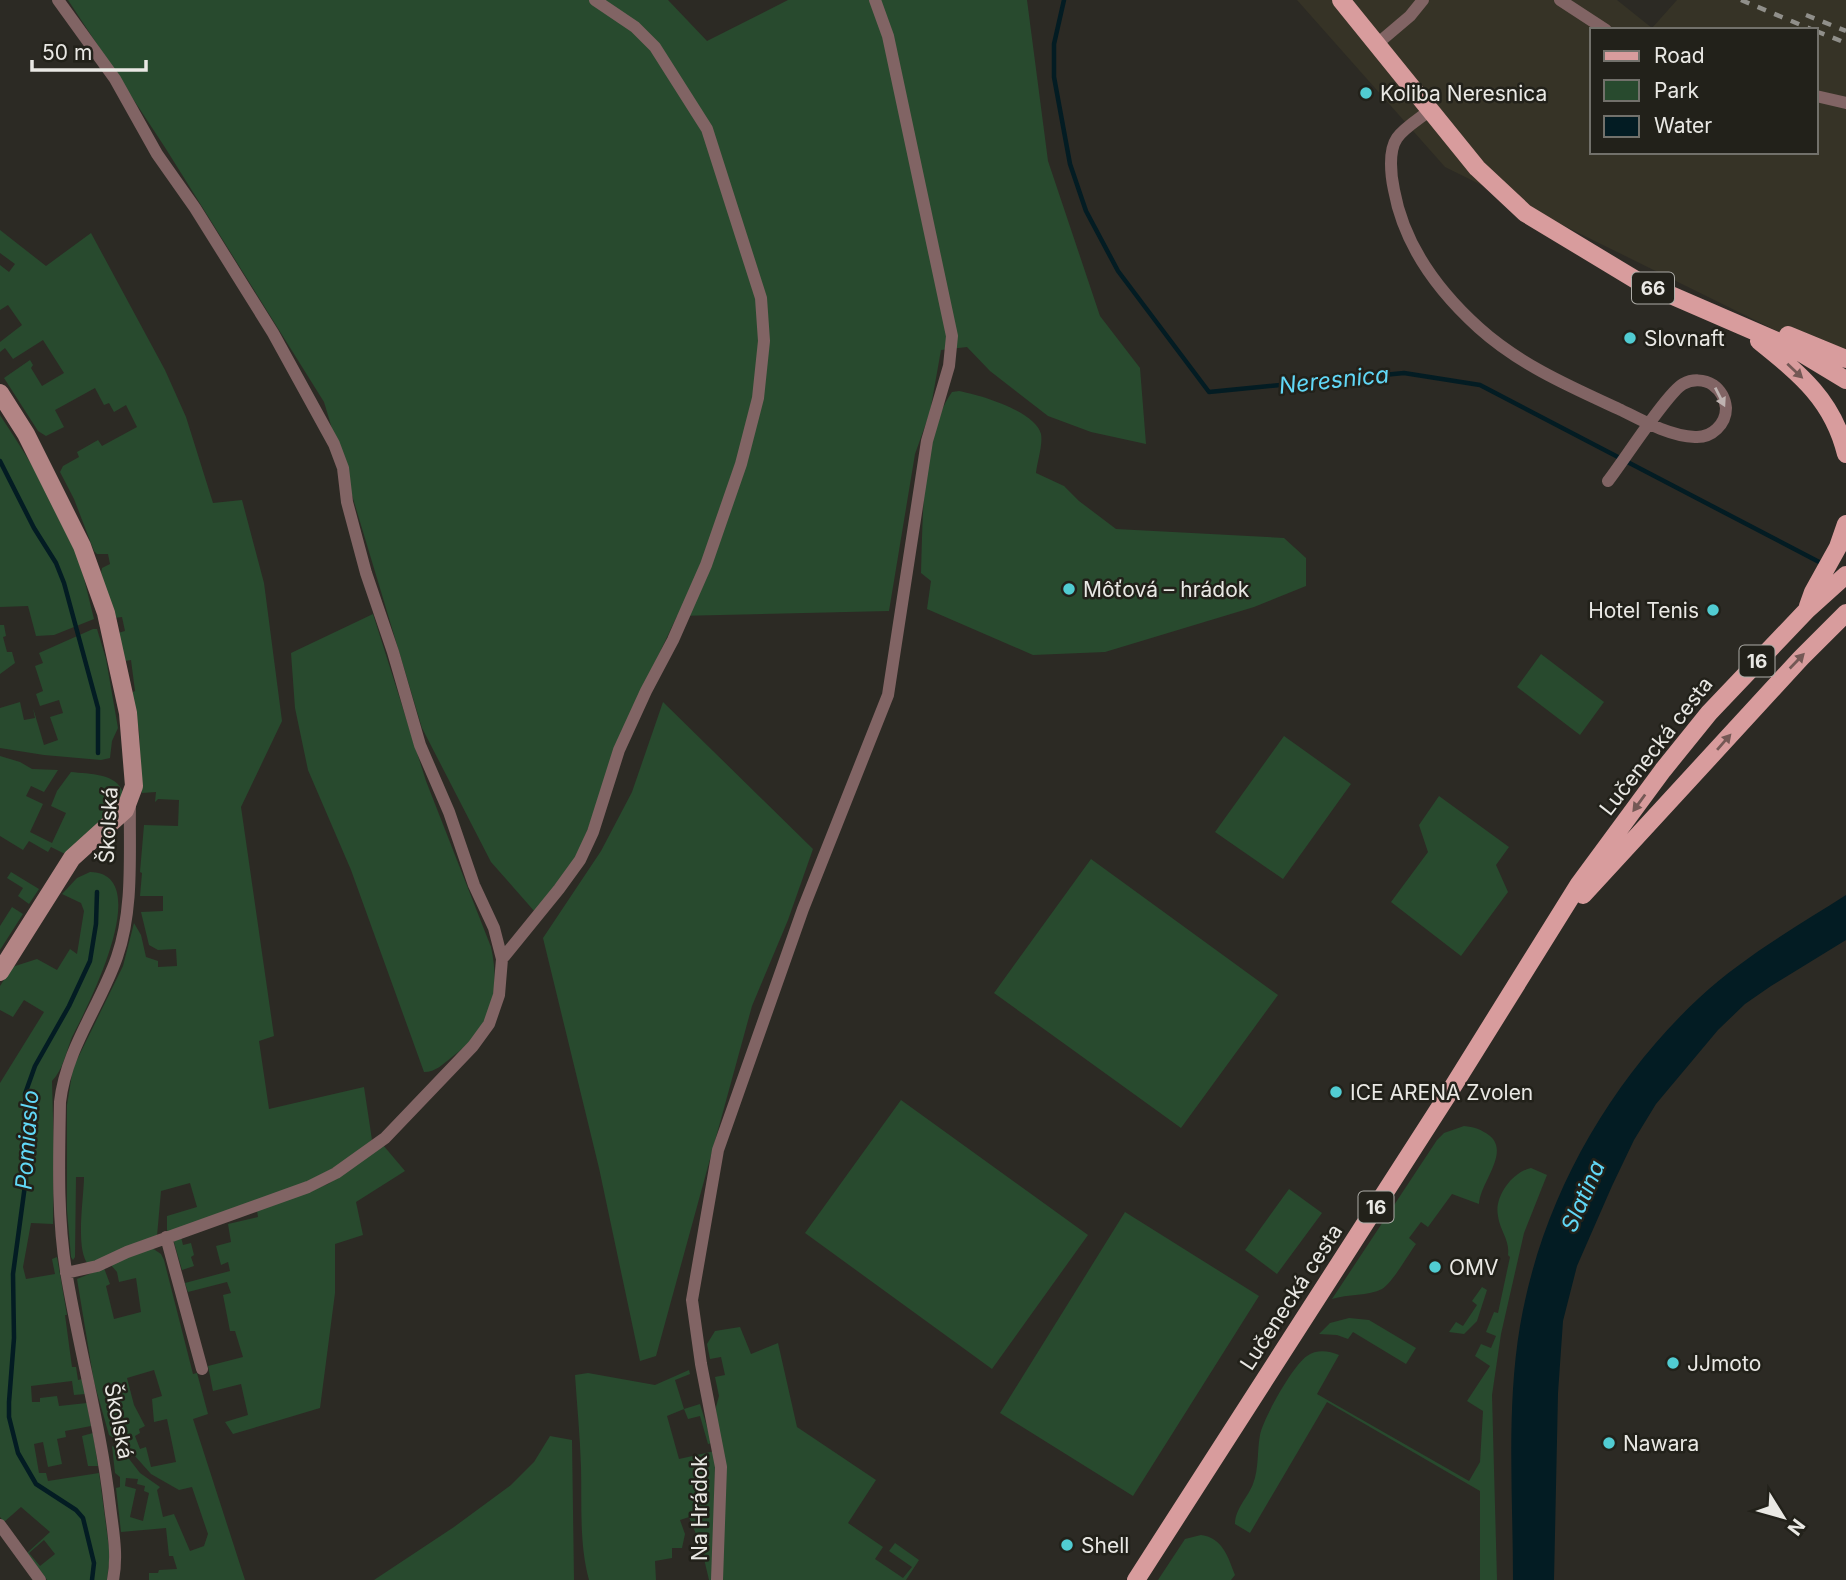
<svg xmlns="http://www.w3.org/2000/svg" width="1846" height="1580" viewBox="0 0 1846 1580" font-family="Inter,sans-serif">
<style>
.built{fill:#363326;fill-rule:evenodd}
.green{fill:#284a2e;fill-rule:evenodd}
.water{fill:#031c23}
.lines{fill:none;stroke-linecap:round;stroke-linejoin:round}
.stream{stroke:#031c23;stroke-width:4.5}
.street{stroke:#816464;stroke-width:12}
.secondary{stroke:#b28484;stroke-width:18}
.primary{stroke:#d89c9d;stroke-width:18}
.rail{stroke:#908f8a;stroke-width:4.5;stroke-dasharray:9 9;stroke-linecap:butt}
.oneway{fill:#745855}
.oneway2{fill:#bfb3b1}
.poi-dot{fill:#51ccd2;stroke:#22211a;stroke-width:2.5}
.labels{text-anchor:middle;dominant-baseline:central;stroke-width:5;stroke-linejoin:round;paint-order:stroke}
.shield{fill:#22211a;stroke:#adaca7;stroke-width:2}
.shield-label{font-size:19px;font-weight:bold;fill:#e9e8e4}
.poi-label{font-size:21px;fill:#e9e8e4;stroke:#22211a;text-anchor:start}
.street-label{font-size:21px;fill:#e9e8e4;stroke:#22211a}
.water-label{font-size:23px;font-style:italic;fill:#61d8f7;stroke:#22211a}
</style>
<rect width="100%" height="100%" fill="#2c2a24"/>
<!-- built -->
<path class="built" d="M 1297,0 L 1617,0 L 1652,28 L 1677,0 L 1846,0 L 1846,365 L 1445,167 ZM 1592,30 L 1816,30 L 1816,152 L 1592,152 Z"/>
<!-- green -->
<path class="green" d="M 68,0 L 668,0 L 707,41 L 788,0 L 1027,0 L 1048,161 L 1100,316 L 1140,368 L 1146,444 L 1091,432 L 1048,416 L 990,371 L 967,347 L 941,350 L 930,412 L 915,454 L 889,611 L 677,616 L 631,713 L 578,855 L 535,912 L 491,862 L 422,728 L 324,402 L 166,149 Z
M 0,230 L 46,266 L 91,233 L 165,370 L 186,417 L 213,503 L 242,500 L 264,583 L 282,721 L 241,807 L 274,1036 L 259,1041 L 269,1109 L 364,1087 L 372,1140 L 350,1158 L 313,1180 L 167,1233 L 167,1216 L 197,1207 L 190,1183 L 161,1191 L 157,1236 L 88,1264 C 75,1249 84,1197 84,1177 L 76,1177 L 75,1257 L 73,1260 L 71,1257 L 67,1210 L 67,1105 L 73,1068 L 123,966 L 134,923 L 141,935 L 146,957 L 158,961 L 158,967 L 177,966 L 176,949 L 158,950 L 149,945 L 141,912 L 163,911 L 163,896 L 140,896 L 142,873 L 140,872 L 144,825 L 178,826 L 179,800 L 158,799 L 155,802 L 156,792 L 142,793 L 139,731 L 131,693 L 135,691 L 131,660 L 125,661 L 118,633 L 125,631 L 122,617 L 114,618 L 101,573 L 102,568 L 110,564 L 108,554 L 97,554 L 94,551 L 74,499 L 60,472 L 63,466 L 79,457 L 77,452 L 98,440 L 102,446 L 137,427 L 126,405 L 114,412 L 109,403 L 104,405 L 95,388 L 55,410 L 64,427 L 46,436 L 38,431 L 4,378 L 30,360 L 33,365 L 31,368 L 42,386 L 64,373 L 43,340 L 13,359 L 5,348 L 0,352 L 0,342 L 22,325 L 8,305 L 0,310 L 0,265 L 9,272 L 15,264 L 0,253 Z
M 959,391 C 980,395 1035,411 1041,434 C 1043,445 1037,462 1036,473 L 1064,486 L 1079,501 L 1116,529 L 1284,538 L 1306,558 L 1306,586 L 1254,607 L 1105,652 L 1033,655 L 927,609 L 931,581 L 921,573 C 923,520 921,436 952,392 Z
M 0,415 C 30,461 61,509 79,561 C 85,580 89,600 94,619 L 54,635 L 36,636 L 28,606 L 0,607 Z
M 373,614 L 426,781 L 491,947 C 501,993 491,1028 452,1057 C 443,1064 436,1072 424,1072 L 351,870 L 308,770 L 295,708 L 291,653 Z
M 0,625 L 4,625 L 6,636 L 3,637 L 7,652 L 12,652 L 15,663 L 0,674 Z
M 93,629 L 97,629 L 106,659 L 118,728 L 112,741 L 110,758 L 101,760 L 44,755 L 0,748 L 0,708 L 20,702 L 24,720 L 35,718 L 33,708 L 44,745 L 58,740 L 50,717 L 63,713 L 59,700 L 40,706 L 36,694 L 43,691 L 35,666 L 43,663 L 39,653 Z
M 1541,654 L 1604,702 L 1580,735 L 1517,687 Z
M 663,702 L 813,849 L 788,920 L 752,1006 L 656,1356 L 640,1361 L 599,1168 L 543,938 L 601,851 L 632,792 Z
M 1284,736 L 1351,784 L 1283,879 L 1215,832 Z
M 0,756 L 20,762 L 32,769 L 58,770 L 44,792 L 31,786 L 26,796 L 43,804 L 30,832 L 52,843 L 66,813 L 51,806 L 57,791 L 71,772 C 89,774 117,773 123,793 L 120,803 L 65,854 L 51,847 L 48,852 L 29,841 L 23,850 L 0,836 Z
M 1439,796 L 1509,847 L 1496,865 L 1508,892 L 1461,956 L 1391,902 L 1428,852 L 1419,825 Z
M 1091,859 L 1278,995 L 1181,1128 L 994,993 Z
M 11,872 L 39,889 L 29,904 L 18,896 L 23,888 L 7,878 Z
M 90,872 C 157,873 86,1010 72,1037 C 66,1052 63,1070 52,1081 L 54,1153 L 53,1224 L 31,1223 L 23,1267 L 26,1279 L 55,1274 L 52,1259 L 57,1257 L 67,1315 L 65,1315 L 72,1367 L 76,1367 L 78,1380 L 83,1379 L 85,1394 L 74,1395 L 72,1381 L 31,1386 L 32,1402 L 40,1402 L 40,1398 L 57,1396 L 59,1406 L 87,1403 L 91,1426 L 65,1431 L 66,1437 L 57,1439 L 62,1464 L 48,1467 L 43,1442 L 34,1444 L 39,1473 L 46,1473 L 48,1481 L 99,1473 L 110,1555 L 107,1580 L 47,1580 L 27,1553 L 50,1532 L 21,1507 L 4,1522 L 0,1517 L 0,1083 L 44,1012 L 24,1000 L 13,1017 L 0,1010 L 0,986 L 12,967 L 37,959 L 57,970 L 70,949 L 77,954 L 84,911 L 81,903 L 62,894 L 77,878 ZM 44,1540 L 55,1554 L 40,1566 L 29,1553 Z
M 12,907 L 23,914 L 0,950 L 0,926 Z
M 901,1100 L 1088,1235 L 992,1369 L 805,1233 Z
M 1464,1126 C 1474,1127 1481,1129 1490,1136 C 1510,1153 1480,1183 1479,1204 L 1452,1194 L 1428,1227 L 1421,1222 L 1409,1238 L 1416,1244 C 1408,1255 1392,1283 1382,1289 C 1369,1296 1347,1294 1332,1299 L 1437,1140 L 1444,1133 Z
M 383,1145 L 405,1171 L 356,1202 L 363,1235 L 335,1244 L 335,1293 L 320,1408 L 233,1434 L 225,1422 L 248,1415 L 241,1384 L 213,1391 L 208,1366 L 243,1357 L 235,1331 L 230,1331 L 223,1295 L 231,1293 L 227,1282 L 188,1292 L 185,1283 L 230,1271 L 228,1262 L 221,1265 L 216,1246 L 231,1242 L 228,1224 L 258,1217 L 257,1210 L 328,1184 Z
M 1531,1168 L 1547,1175 L 1524,1233 L 1501,1334 L 1492,1395 L 1497,1580 L 1480,1580 L 1480,1491 L 1327,1402 L 1250,1533 L 1235,1524 C 1235,1509 1248,1497 1253,1484 C 1259,1469 1257,1451 1260,1435 C 1263,1419 1293,1365 1307,1356 C 1317,1349 1329,1351 1339,1355 L 1317,1394 L 1469,1481 L 1480,1462 L 1483,1411 L 1467,1401 L 1490,1366 L 1475,1356 L 1481,1344 L 1491,1348 L 1496,1336 L 1486,1332 L 1494,1312 L 1498,1313 L 1510,1257 L 1508,1255 C 1510,1240 1500,1231 1498,1216 C 1494,1197 1512,1172 1531,1168 Z
M 1289,1189 L 1322,1213 L 1277,1274 L 1245,1250 Z
M 1125,1212 L 1259,1296 L 1133,1496 L 1000,1413 Z
M 181,1237 L 183,1245 L 191,1243 L 194,1255 L 191,1257 L 194,1266 L 182,1270 L 173,1239 Z
M 152,1248 L 161,1254 L 164,1260 L 193,1374 L 197,1373 L 208,1414 L 193,1419 L 245,1580 L 149,1580 L 149,1573 L 158,1573 L 159,1570 L 177,1569 L 173,1556 L 169,1556 L 166,1528 L 121,1532 L 116,1488 L 120,1487 L 120,1477 L 115,1473 L 112,1446 L 123,1451 L 140,1473 L 160,1487 L 157,1490 L 163,1517 L 174,1514 L 190,1551 L 204,1546 L 208,1534 L 192,1487 L 179,1490 L 151,1474 L 126,1446 L 109,1435 L 94,1382 L 77,1279 L 104,1268 L 110,1284 L 106,1286 L 114,1319 L 141,1312 L 136,1278 L 119,1282 L 117,1272 L 110,1264 ZM 154,1370 L 162,1396 L 152,1399 L 154,1422 L 167,1419 L 176,1462 L 151,1467 L 146,1447 L 140,1449 L 135,1436 L 140,1433 L 139,1429 L 145,1426 L 134,1405 L 127,1378 ZM 126,1478 L 138,1479 L 137,1484 L 145,1486 L 144,1491 L 149,1493 L 143,1521 L 130,1517 L 136,1489 L 125,1486 Z
M 1482,1287 L 1487,1290 L 1477,1321 L 1464,1334 L 1449,1332 L 1456,1322 L 1463,1326 L 1477,1305 L 1472,1301 Z
M 1349,1318 L 1369,1320 L 1416,1348 L 1406,1364 L 1353,1332 L 1348,1339 L 1337,1335 L 1319,1334 L 1330,1323 Z
M 740,1327 L 751,1354 L 778,1343 L 797,1427 L 876,1480 L 848,1523 L 883,1547 L 875,1559 L 903,1578 L 912,1567 L 889,1551 L 895,1543 L 919,1560 L 906,1580 L 722,1580 L 716,1407 L 719,1396 L 715,1377 L 725,1375 L 721,1357 L 710,1359 L 707,1344 L 715,1331 Z
M 689,1370 L 690,1374 L 675,1380 L 684,1409 L 700,1404 L 712,1443 L 708,1444 L 700,1416 L 688,1419 L 684,1409 L 667,1416 L 679,1459 L 715,1451 L 714,1580 L 709,1580 L 701,1546 L 689,1517 L 680,1520 L 685,1534 L 682,1548 L 672,1548 L 672,1558 L 655,1561 L 656,1580 L 589,1580 C 579,1543 582,1505 581,1467 C 580,1436 577,1405 575,1375 L 588,1373 L 655,1385 Z
M 93,1433 L 98,1466 L 88,1466 L 82,1436 Z
M 550,1436 L 572,1440 L 574,1580 L 374,1580 L 454,1527 L 511,1485 L 534,1462 Z
M 1201,1535 C 1223,1538 1228,1557 1235,1575 L 1231,1580 L 1158,1580 L 1185,1539 Z"/>
<!-- water -->
<path class="water" d="M 1846,895 L 1846,940 L 1771,986 L 1745,1004 L 1718,1030 L 1656,1104 L 1634,1140 L 1612,1186 L 1577,1266 L 1563,1321 L 1558,1393 L 1554,1580 L 1513,1580 C 1513,1496 1506,1409 1520,1326 C 1541,1202 1607,1084 1699,998 C 1743,957 1796,927 1846,895 Z"/>
<g class="lines">
<!-- stream -->
<path class="stream" d="M 1064,0 L 1054,44 L 1054,77 L 1070,164 L 1086,211 L 1118,271 L 1209,392 L 1404,373 L 1480,385 L 1823,564
M 0,461 L 34,528 L 56,563 L 64,583 L 98,708 L 98,753
M 92,1580 L 94,1563 L 83,1518 L 76,1510 L 36,1484 L 18,1453 L 9,1417 L 9,1402 L 14,1338 L 13,1274 L 28,1163 L 25,1094 L 35,1066 L 69,1006 L 90,961 L 96,924 L 97,892"/>
<!-- street -->
<path class="street" d="M 58,0 L 115,79 L 157,154 L 195,208 L 273,333 L 334,444 L 343,468 L 347,502 L 366,573 L 393,652 L 420,745 L 449,812 L 474,885 L 494,928 L 502,959 L 499,995 L 489,1024 L 473,1046 L 385,1138 L 336,1173 L 308,1187 L 127,1252 L 97,1266 L 66,1273
M 1560,0 L 1606,30
M 1377,44 L 1410,16 L 1423,0
M 1816,96 L 1846,103
M 1429,111 C 1419,119 1404,128 1397,138 C 1388,151 1391,176 1394,190 C 1404,245 1438,291 1479,328 C 1520,365 1571,387 1621,410 C 1643,421 1670,436 1695,437 C 1712,438 1726,424 1726,408 C 1725,398 1720,390 1713,385 C 1704,379 1692,379 1683,384 C 1667,393 1623,462 1608,481
M 502,959 L 559,889 L 580,860 L 593,832 L 619,750 L 646,691 L 673,640 L 706,565 L 741,464 L 758,398 L 764,341 L 761,298 L 707,129 L 655,47 L 635,27 L 595,0
M 166,1237 L 202,1369
M 0,1525 L 40,1580
M 113,1580 C 118,1555 113,1531 110,1506 C 101,1427 79,1350 66,1271 C 57,1216 59,1158 60,1102 C 66,1049 100,1006 117,957 C 134,908 129,852 130,801
M 717,1580 L 721,1467 L 701,1364 L 692,1300 L 718,1150 L 803,909 L 888,695 L 927,441 L 949,366 L 952,336 L 888,36 L 875,0"/>
<!-- secondary -->
<path class="secondary" d="M 0,393 L 26,434 L 82,546 L 106,613 L 128,713 L 134,786 L 125,810 L 72,858 L 0,972"/>
<!-- primary -->
<path class="primary" d="M 1341,0 L 1477,168 L 1525,213 L 1636,280 L 1793,348 L 1846,380
M 1788,335 L 1846,359
M 1759,341 C 1800,374 1833,400 1846,454
M 1808,606 L 1813,592 L 1838,547 L 1846,524
M 1583,895 L 1801,658 L 1846,613
M 1136,1580 L 1447,1096 L 1579,884 L 1663,770 L 1709,713 L 1807,610 L 1846,575"/>
<!-- rail -->
<path class="rail" d="M 1741,0 L 1813,30
M 1806,15 L 1846,31
M 1816,31 L 1846,43"/>
</g>
<!-- one-way arrows -->
<defs><path id="oneway-solid" d="M-6-.8H1V-3.2L6.5 0L1 3.2V.8H-6Z" transform="scale(1.75)"/></defs>
<g class="oneway">
<use href="#oneway-solid" transform="translate(1795 371) rotate(43)"/>
<use href="#oneway-solid" transform="translate(1797 661) rotate(-46)"/>
<use href="#oneway-solid" transform="translate(1724 742) rotate(-49)"/>
<use href="#oneway-solid" transform="translate(1639 803) rotate(126)"/>
</g>
<use class="oneway2" href="#oneway-solid" transform="translate(1720 397) rotate(63)"/>
<!-- markers -->
<g class="poi-dot">
<circle cx="1366" cy="93" r="7"/>
<circle cx="1630" cy="338" r="7"/>
<circle cx="1069" cy="589" r="7"/>
<circle cx="1713" cy="610" r="7"/>
<circle cx="1336" cy="1092" r="7"/>
<circle cx="1435" cy="1267" r="7"/>
<circle cx="1673" cy="1363" r="7"/>
<circle cx="1609" cy="1443" r="7"/>
<circle cx="1067" cy="1545" r="7"/>
</g>
<g class="labels">
<!-- shield labels -->
<g class="shield">
<rect x="1632" y="272.5" width="42" height="31" rx="5"/>
<rect x="1739.5" y="645.5" width="35" height="31" rx="5"/>
<rect x="1358.5" y="1191.5" width="35" height="31" rx="5"/>
</g>
<g class="shield-label">
<text x="1653" y="288">66</text>
<text x="1757" y="661">16</text>
<text x="1376" y="1207">16</text>
</g>
<!-- poi labels -->
<g class="poi-label">
<text x="1380" y="93">Koliba Neresnica</text>
<text x="1644" y="338">Slovnaft</text>
<text x="1083" y="589">Môťová – hrádok</text>
<text x="1699" y="610" text-anchor="end">Hotel Tenis</text>
<text x="1350" y="1092">ICE ARENA Zvolen</text>
<text x="1449" y="1267">OMV</text>
<text x="1687" y="1363">JJmoto</text>
<text x="1623" y="1443">Nawara</text>
<text x="1081" y="1545">Shell</text>
</g>
<!-- street labels -->
<g class="street-label">
<text transform="translate(1656 746) rotate(-52)">Lučenecká cesta</text>
<text transform="translate(108 825) rotate(-87)">Školská</text>
<text transform="translate(1291 1297) rotate(-57)">Lučenecká cesta</text>
<text transform="translate(119 1421) rotate(79)">Školská</text>
<text transform="translate(699 1508) rotate(-90)">Na Hrádok</text>
</g>
<!-- water labels -->
<g class="water-label">
<text transform="translate(1334 380) rotate(-6)">Neresnica</text>
<text transform="translate(27 1140) rotate(-86)">Pomiaslo</text>
<text transform="translate(1583 1196) rotate(-66)">Slatina</text>
</g>
</g>
<!-- legend -->
<rect x="1590" y="28" width="228" height="126" fill="#22211a" stroke="#72716b" stroke-width="2"/>
<rect x="1604" y="51" width="35" height="10" fill="#d89c9d" stroke="#72716b" stroke-width="2"/>
<text x="1654" y="63" font-size="21" fill="#e9e8e4">Road</text>
<rect x="1604" y="80" width="35" height="21" fill="#284a2e" stroke="#72716b" stroke-width="2"/>
<text x="1654" y="98" font-size="21" fill="#e9e8e4">Park</text>
<rect x="1604" y="116" width="35" height="21" fill="#031c23" stroke="#72716b" stroke-width="2"/>
<text x="1654" y="133" font-size="21" fill="#e9e8e4">Water</text>
<!-- north arrow -->
<g transform="translate(1783 1517) rotate(127)" stroke="#22211a" stroke-width="5" paint-order="stroke">
<path d="M0-5L12 26L0 18L-12 26Z" fill="#e9e8e4"/>
<text y="-10" font-size="19" font-weight="bold" text-anchor="middle" fill="#e9e8e4">N</text>
</g>
<!-- scale -->
<path d="M32 60v10h114v-10" fill="none" stroke="#e9e8e4" stroke-width="3.5"/>
<text x="42" y="60" font-size="21" fill="#e9e8e4" stroke="#22211a" stroke-width="5" paint-order="stroke">50 m</text>
</svg>
